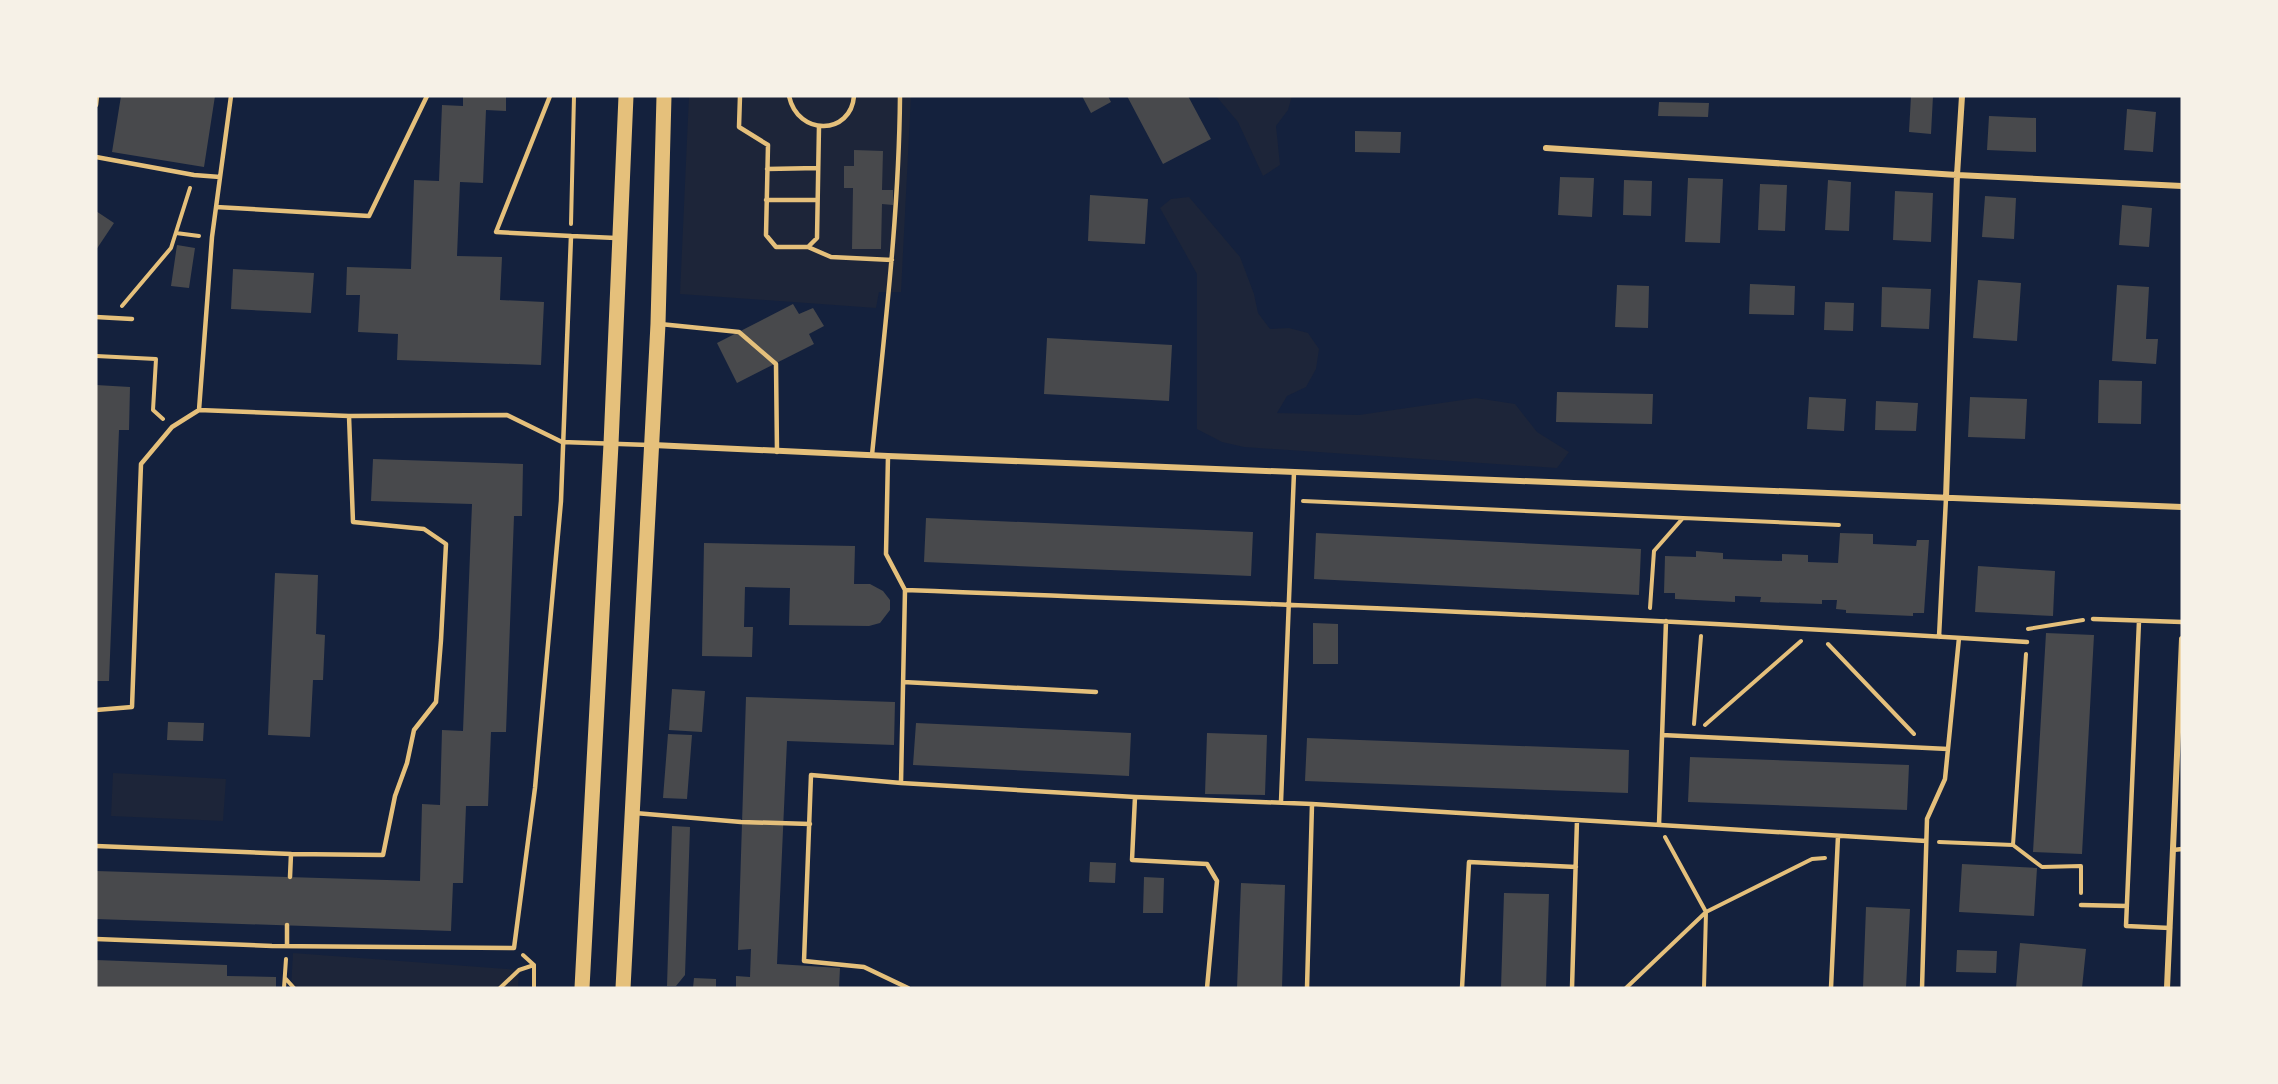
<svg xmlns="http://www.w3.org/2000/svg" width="2278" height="1084" viewBox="0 0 2278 1084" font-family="'IBM Plex Serif',serif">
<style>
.green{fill:#1d2539}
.building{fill:#48494c}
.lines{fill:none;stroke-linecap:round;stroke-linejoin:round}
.path{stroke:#e5c07b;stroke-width:4}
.service{stroke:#e5c07b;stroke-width:4.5}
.minor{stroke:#e5c07b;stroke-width:6}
.primary{stroke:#e5c07b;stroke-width:15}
</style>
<rect width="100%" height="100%" fill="#14213d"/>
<!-- green -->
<path class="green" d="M 689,96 L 911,96 L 901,292 L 879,292 L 876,308 L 680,294 Z
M 1216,96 L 1292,96 L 1288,110 L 1276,126 L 1280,165 L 1263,176 L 1238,122 Z
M 1189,197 L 1240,257 L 1254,294 L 1258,313 L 1270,329 L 1289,328 L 1308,333 L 1319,349 L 1316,369 L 1306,387 L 1287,396 L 1277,413 L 1359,415 L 1476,398 L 1515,404 L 1537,432 L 1569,452 L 1557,468 L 1244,447 L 1222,442 L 1197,429 L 1197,274 L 1160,208 L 1171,199 Z
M 113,773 L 226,779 L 223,821 L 111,816 Z
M 293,953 L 519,970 L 518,988 L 291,988 Z"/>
<!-- building -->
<path class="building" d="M 121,96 L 215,96 L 204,167 L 112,152 Z
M 463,96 L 506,96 L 506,111 L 486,110 L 483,183 L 460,182 L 457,256 L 502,257 L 500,300 L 544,302 L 541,365 L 397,360 L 398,334 L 358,332 L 360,295 L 346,295 L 347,267 L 411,269 L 414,180 L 439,181 L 442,105 L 463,106 Z
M 1082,96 L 1108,96 L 1111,102 L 1091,113 Z
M 1127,96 L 1188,96 L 1211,139 L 1163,164 Z
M 1911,96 L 1933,96 L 1931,134 L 1909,132 Z
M 1659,102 L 1709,103 L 1708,117 L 1658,116 Z
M 2127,109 L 2156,112 L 2153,152 L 2124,150 Z
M 1989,116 L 2036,118 L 2036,152 L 1987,150 Z
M 1355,131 L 1401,132 L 1400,153 L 1355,152 Z
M 854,150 L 883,151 L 882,190 L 893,190 L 893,205 L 882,204 L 881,249 L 852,249 L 853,188 L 844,188 L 844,166 L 854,166 Z
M 1560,177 L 1594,178 L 1592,217 L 1558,215 Z
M 1688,178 L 1723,179 L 1720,243 L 1685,242 Z
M 1624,180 L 1652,181 L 1651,216 L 1623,215 Z
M 1828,180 L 1851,182 L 1849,231 L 1825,230 Z
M 1760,184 L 1787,185 L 1785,231 L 1758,230 Z
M 1895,191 L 1933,193 L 1931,242 L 1893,240 Z
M 1090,195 L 1148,199 L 1145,244 L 1088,241 Z
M 1985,196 L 2016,198 L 2014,239 L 1982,237 Z
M 2122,205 L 2152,208 L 2149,247 L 2119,245 Z
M 96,211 L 114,223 L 96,250 Z
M 177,245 L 195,248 L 189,288 L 171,286 Z
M 233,269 L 314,273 L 311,313 L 231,309 Z
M 1978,280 L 2021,283 L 2017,341 L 1973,338 Z
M 1750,284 L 1795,286 L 1794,315 L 1749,314 Z
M 1617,285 L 1649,286 L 1648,328 L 1615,327 Z
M 2117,285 L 2149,287 L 2146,339 L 2158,339 L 2156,364 L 2112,361 Z
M 1882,287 L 1931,289 L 1929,329 L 1881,327 Z
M 1825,302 L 1854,303 L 1853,331 L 1824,330 Z
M 793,304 L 799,314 L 813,308 L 824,326 L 809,334 L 814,344 L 737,383 L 717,343 Z
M 1047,338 L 1172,345 L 1169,401 L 1044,394 Z
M 2099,380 L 2142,381 L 2141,424 L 2098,423 Z
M 96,385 L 130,387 L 129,430 L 119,430 L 109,681 L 96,681 Z
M 1557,392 L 1653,394 L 1652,424 L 1556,422 Z
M 1809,397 L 1846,399 L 1844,431 L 1807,429 Z
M 1970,397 L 2027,399 L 2025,439 L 1968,437 Z
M 1876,401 L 1918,403 L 1916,431 L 1875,430 Z
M 373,459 L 523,464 L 522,516 L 514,516 L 506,732 L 491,732 L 488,806 L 466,806 L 463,883 L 453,883 L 451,931 L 96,919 L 96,871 L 420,881 L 422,804 L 440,805 L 442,730 L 463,731 L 472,504 L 371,501 Z
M 926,518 L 1253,532 L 1251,576 L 924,562 Z
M 1316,533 L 1641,549 L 1639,595 L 1314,579 Z
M 1840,533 L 1873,534 L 1873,544 L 1916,546 L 1917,540 L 1929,540 L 1924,613 L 1913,613 L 1913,616 L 1846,613 L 1846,610 L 1836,609 L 1837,600 L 1822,600 L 1822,604 L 1760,602 L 1761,597 L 1735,596 L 1735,602 L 1675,599 L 1675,593 L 1664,593 L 1665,556 L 1696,557 L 1696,551 L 1723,553 L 1723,559 L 1782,561 L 1782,554 L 1808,555 L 1808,562 L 1838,563 Z
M 704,543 L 855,546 L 854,584 L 870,584 L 883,591 L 890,600 L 890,610 L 880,623 L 869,626 L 789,625 L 790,588 L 745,587 L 744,627 L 753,627 L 752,657 L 702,656 Z
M 1978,566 L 2055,571 L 2053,616 L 1975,612 Z
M 275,573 L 318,575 L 316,634 L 325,635 L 323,680 L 313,680 L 310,737 L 268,735 Z
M 1313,623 L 1338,624 L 1338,664 L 1313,664 Z
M 2046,633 L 2094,635 L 2082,854 L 2033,852 Z
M 672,689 L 705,691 L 702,732 L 669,730 Z
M 746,697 L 895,702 L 894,745 L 787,741 L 777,964 L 840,968 L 839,988 L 736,988 L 736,976 L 750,977 L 751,949 L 738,950 Z
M 168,722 L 204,723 L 203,741 L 167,740 Z
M 916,723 L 1131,733 L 1129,776 L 913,765 Z
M 1207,733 L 1267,735 L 1265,795 L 1205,794 Z
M 668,734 L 692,735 L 687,799 L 663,798 Z
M 1307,738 L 1629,750 L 1628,793 L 1305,781 Z
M 1690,757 L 1909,765 L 1907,810 L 1688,802 Z
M 672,826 L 690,827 L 685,975 L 676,986 L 667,986 Z
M 1090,862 L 1116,863 L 1115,883 L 1089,882 Z
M 1962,864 L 2037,868 L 2034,916 L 1959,912 Z
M 1144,877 L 1164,878 L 1163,913 L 1143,913 Z
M 1241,883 L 1285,885 L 1282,988 L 1237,988 Z
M 1504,893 L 1549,894 L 1546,988 L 1501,988 Z
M 1866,907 L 1910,909 L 1906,988 L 1863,988 Z
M 2020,943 L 2086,949 L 2082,988 L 2016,988 Z
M 1957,950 L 1997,951 L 1996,973 L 1956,972 Z
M 96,960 L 227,965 L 227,976 L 276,977 L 276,988 L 96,988 Z
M 694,978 L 716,979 L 716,988 L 693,988 Z"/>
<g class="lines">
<!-- path -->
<path class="path" d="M 571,224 L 574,96
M 176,233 L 199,236
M 122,306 L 171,248 L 190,188
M 96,356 L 156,359 L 153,410 L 163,419
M 1303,501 L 1839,525
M 1650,608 L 1654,551 L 1683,518
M 2028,629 L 2083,620
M 1828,644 L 1914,734
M 1694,724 L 1701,636
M 1705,725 L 1801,641
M 1665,837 L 1706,912 L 1704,988
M 1939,842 L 2013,845 L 2026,654
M 2013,845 L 2042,867 L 2081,866 L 2081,893
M 523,955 L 534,965 L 534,988
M 285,978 L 294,988
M 284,988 L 286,959
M 500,988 L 519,970 L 534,965
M 1626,988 L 1706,912 L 1812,859 L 1825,858"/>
<!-- service -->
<path class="service" d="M 740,96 L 739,127 L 768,145 L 766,235 L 776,247 L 808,247 L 817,238 L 819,126
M 789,96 C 798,137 851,135 854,96
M 96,105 L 97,96
M 96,157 L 194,175 L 220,177
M 767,169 L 818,168
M 766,200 L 817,200
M 216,207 L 369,216 L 427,96
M 571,236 L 616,238
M 808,247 L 831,257 L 892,260
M 96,317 L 132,319
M 660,324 L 739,332 L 776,364 L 777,452
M 199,410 L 349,416 L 507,415 L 562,442 L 649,445
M 872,455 C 884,335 899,216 900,96
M 888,456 L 886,554 L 905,590 L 901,783
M 905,590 C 1279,604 1653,618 2027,642
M 2093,619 L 2182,622
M 2139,621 L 2126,926 L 2170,928
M 1939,637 L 1946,498
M 903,682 L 1096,692
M 96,710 L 132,707 L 141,464 L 172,427 L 199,410 L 212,237 L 231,96
M 1662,735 L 1948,749
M 1135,797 L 1132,860 L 1207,864 L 1217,881 L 1207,988
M 1281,802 L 1294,472
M 635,813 L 741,822 L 810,824
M 1659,825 L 1666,621
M 96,846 L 291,854 L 383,855 L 395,796 L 407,763 L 414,730 L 436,702 L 441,640 L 446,544 L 424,529 L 353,522 L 349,416
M 2173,850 L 2182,849
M 290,877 L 291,854
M 2081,905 L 2127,906
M 96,939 L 272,946 L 514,948 L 535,788 L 561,501 L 571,236 L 496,232 L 550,96
M 287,946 L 287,925
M 908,988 L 864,967 L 804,961 L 811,775 L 901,783 L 1135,797 L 1312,804 L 1926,841
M 1307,988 L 1312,804
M 1462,988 L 1469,862 L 1576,867
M 1572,988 L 1577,820
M 1831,988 L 1838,836
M 1922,988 L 1927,819 L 1945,779 L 1959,638"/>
<!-- minor -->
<path class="minor" d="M 1546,148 L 1957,175 L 2182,186
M 653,445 L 888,456 L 2182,507
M 1946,498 L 1957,175 L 1962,96
M 2167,988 L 2182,639"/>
<!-- primary -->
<path class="primary" d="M 582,988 L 611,444 L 626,96
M 623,988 L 658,324 L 664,96"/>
</g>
<!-- border -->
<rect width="2278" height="1084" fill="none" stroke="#f6f1e7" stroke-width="195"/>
</svg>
